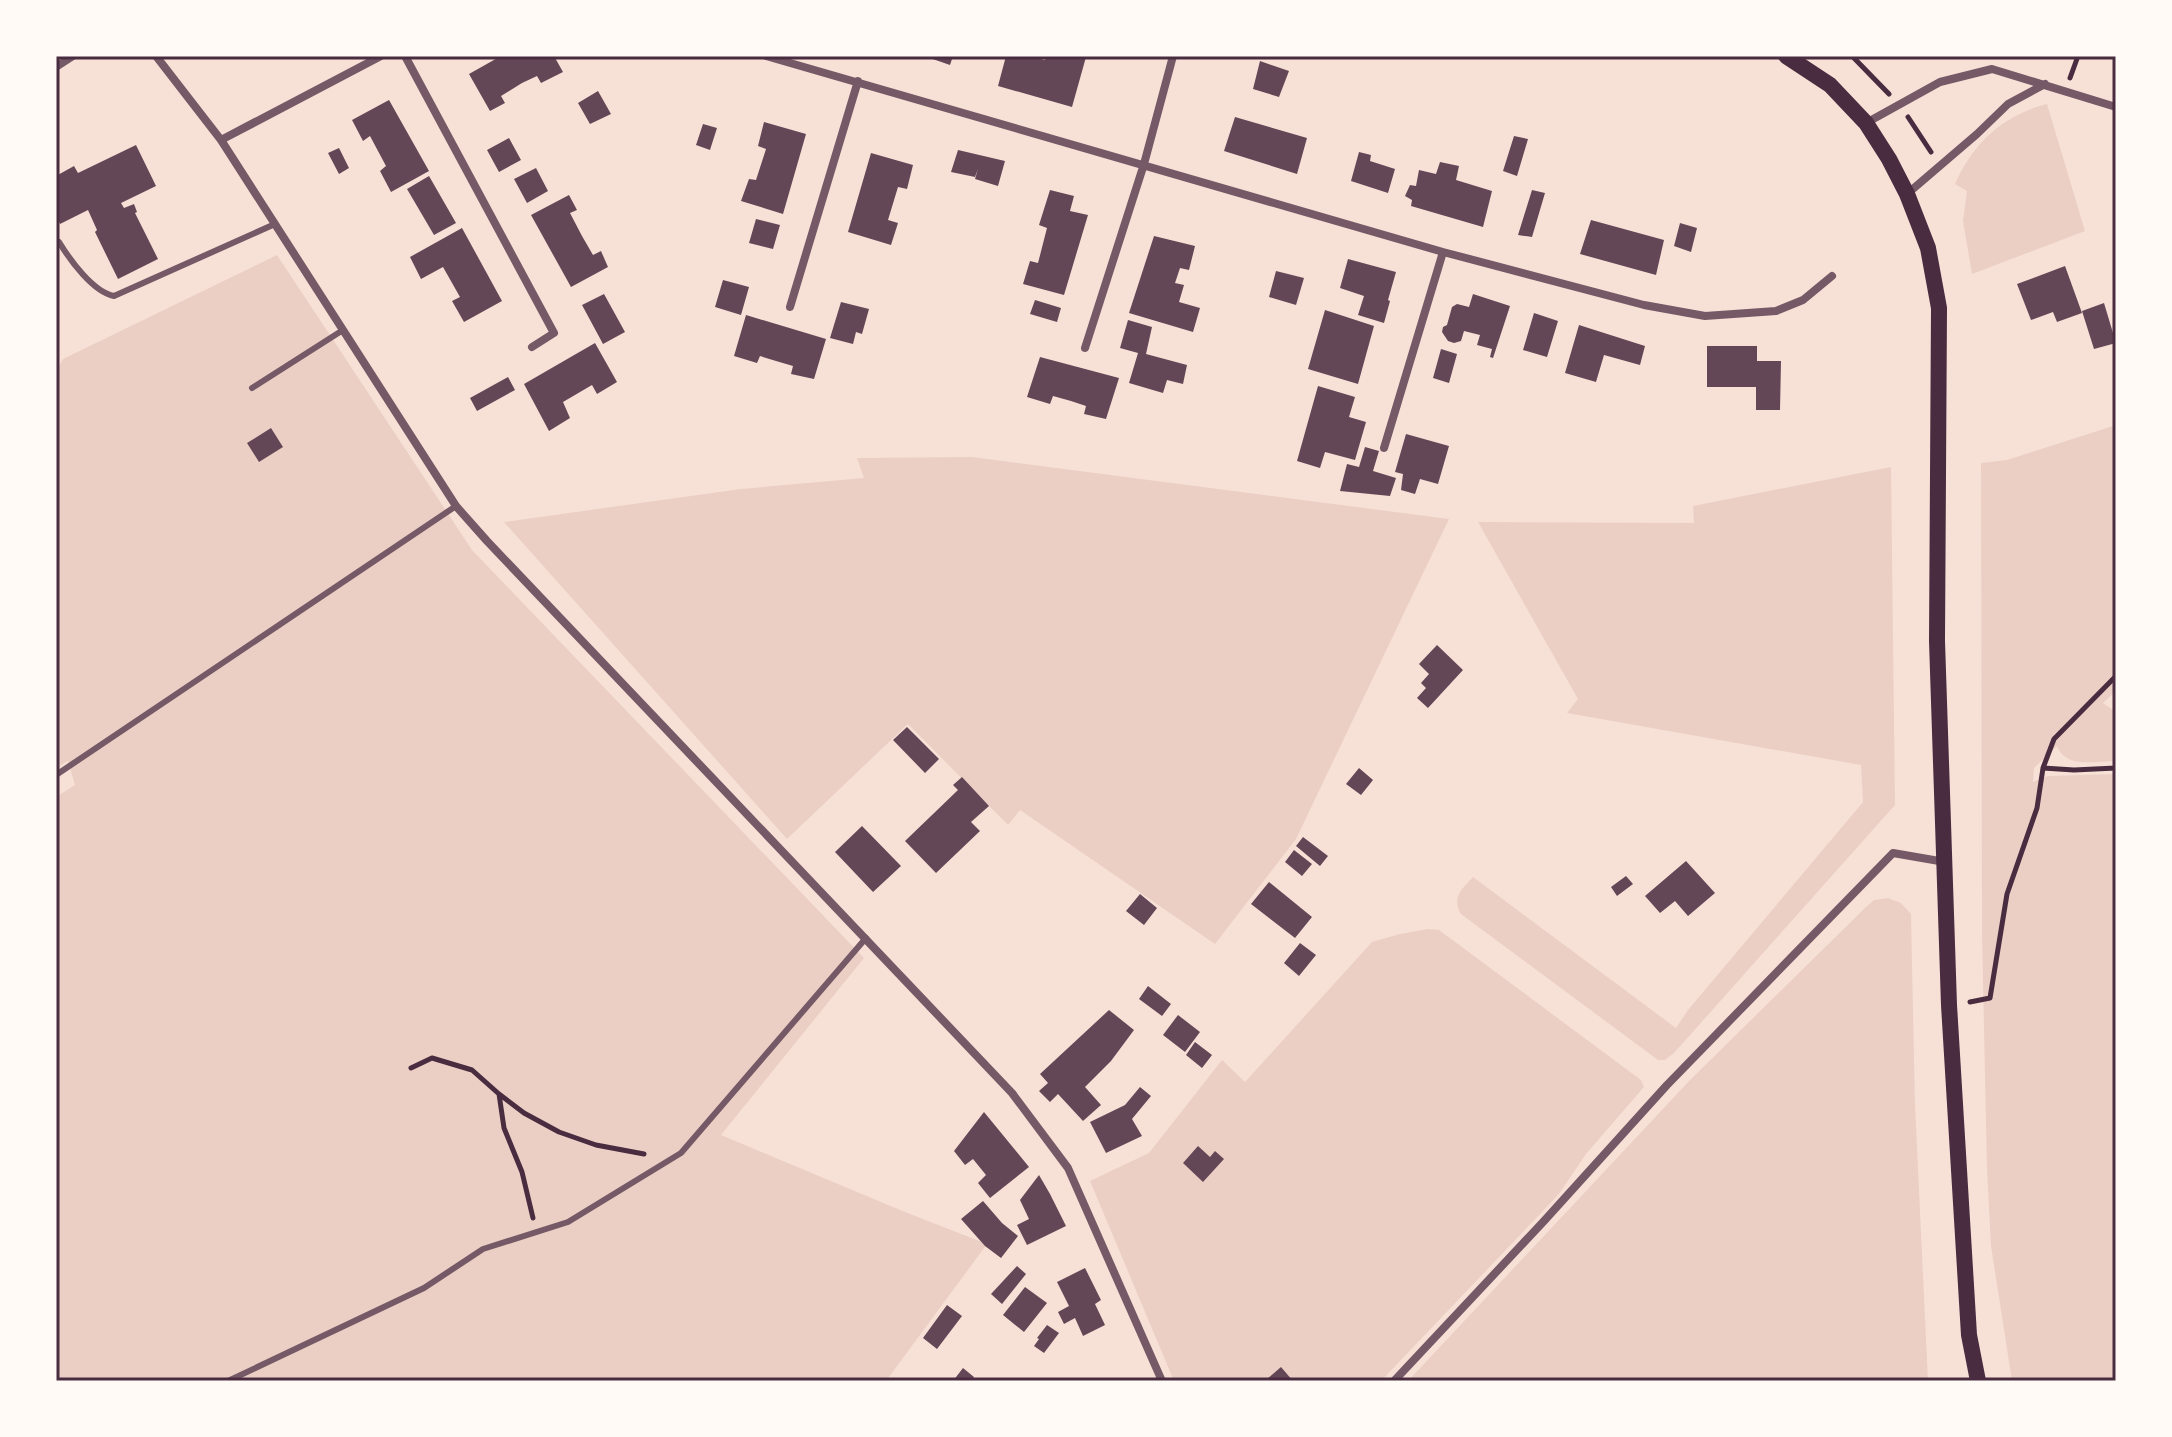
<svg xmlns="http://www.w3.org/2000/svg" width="2172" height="1437" viewBox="0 0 2172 1437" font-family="Rubik,sans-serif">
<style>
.green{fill:#ebcfc5}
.building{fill:#644757}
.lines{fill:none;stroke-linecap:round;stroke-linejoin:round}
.path{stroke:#4a2c40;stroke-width:5}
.service{stroke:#755966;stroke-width:6}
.minor{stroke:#755966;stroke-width:8}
.secondary{stroke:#4a2c40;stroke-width:16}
.neatline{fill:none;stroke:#4a2c40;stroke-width:3}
</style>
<rect width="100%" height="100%" fill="#f7e1d7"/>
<!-- green -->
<path class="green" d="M 2047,104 L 2085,231 L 1972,274 L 1963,221 L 1967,191 L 1955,184 C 1973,143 2003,115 2047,104 Z
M 277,255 L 472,550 L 864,958 L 721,1135 L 905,1212 L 987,1244 L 886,1381 L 56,1381 L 56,797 L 75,785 L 68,761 L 56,768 L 56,372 L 63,359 Z
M 2116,425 L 2116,691 L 2103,703 L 2116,712 L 2116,761 C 2095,761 2066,769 2057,746 L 2034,768 L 2033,782 L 2048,776 L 2116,774 L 2116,1381 L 2012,1381 L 1991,1246 L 1987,1170 L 1982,933 L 1981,463 L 2007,460 Z
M 972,457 L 1449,519 L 1296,839 L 1215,944 L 1020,810 L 1008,825 L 908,724 L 787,839 L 504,522 L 741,489 L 864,478 L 857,458 Z
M 1891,467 L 1895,805 L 1674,1053 L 1665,1060 L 1658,1060 L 1461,914 C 1451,898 1462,889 1473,877 L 1676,1028 L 1688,1010 L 1863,802 L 1861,765 L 1567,713 L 1578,699 L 1478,522 L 1694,523 L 1693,506 Z
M 1888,898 L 1901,903 L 1911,914 L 1915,1105 L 1928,1381 L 1408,1381 L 1690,1080 L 1866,907 L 1874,900 Z
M 1428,929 L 1439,930 L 1641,1080 L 1644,1087 L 1586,1154 L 1559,1194 L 1381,1381 L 1174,1381 L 1090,1181 L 1149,1153 L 1222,1060 L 1245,1082 L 1372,942 L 1400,934 Z"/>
<!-- building -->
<path class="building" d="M 501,56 L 554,56 L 563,72 L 541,83 L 537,76 L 522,83 L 501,96 L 505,103 L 490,111 L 469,74 Z
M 924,56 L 953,56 L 950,65 Z
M 1006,56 L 1029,56 L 1045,60 L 1046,56 L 1086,57 L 1072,107 L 998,86 Z
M 1260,61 L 1289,71 L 1279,97 L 1253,89 Z
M 598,91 L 611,114 L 590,124 L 578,103 Z
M 389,100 L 429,171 L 391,192 L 380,171 L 386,166 L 370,136 L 363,141 L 352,120 Z
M 1235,117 L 1307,138 L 1297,174 L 1224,151 Z
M 764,122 L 806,134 L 783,214 L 741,201 L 749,179 L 756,180 L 766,149 L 758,146 Z
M 703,124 L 717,128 L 710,150 L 696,145 Z
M 1514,136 L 1528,139 L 1517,176 L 1503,171 Z
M 509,138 L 521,160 L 499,172 L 487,150 Z
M 136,145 L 156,186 L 121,203 L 124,208 L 134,204 L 137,212 L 135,213 L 158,259 L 118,279 L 95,232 L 97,230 L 88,210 L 60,224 L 56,216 L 56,176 L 74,166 L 78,173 Z
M 339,148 L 349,168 L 339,174 L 328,153 Z
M 958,150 L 1005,161 L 998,186 L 975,179 L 978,169 L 975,177 L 951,172 Z
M 1359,152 L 1371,155 L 1370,161 L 1395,169 L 1388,193 L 1351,181 Z
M 871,153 L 913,165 L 907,189 L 898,187 L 888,220 L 898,223 L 891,245 L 848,232 Z
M 1440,162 L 1459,166 L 1456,180 L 1492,191 L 1483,227 L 1411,206 L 1412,200 L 1405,196 L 1410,185 L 1416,186 L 1419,170 L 1436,174 Z
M 536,168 L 548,191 L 527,203 L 514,179 Z
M 429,176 L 456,223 L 434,235 L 407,189 Z
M 1050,190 L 1074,196 L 1070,211 L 1088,215 L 1064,295 L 1023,284 L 1030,261 L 1038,263 L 1047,228 L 1039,225 Z
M 1532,190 L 1545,193 L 1532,237 L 1518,235 Z
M 569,195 L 577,210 L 570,213 L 582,236 L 593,255 L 601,251 L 608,267 L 571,287 L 531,215 Z
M 756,219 L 780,225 L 773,249 L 749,243 Z
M 1591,220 L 1664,240 L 1656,275 L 1580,254 Z
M 1680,223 L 1697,228 L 1691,252 L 1674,246 Z
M 462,228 L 502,301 L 464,322 L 452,301 L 460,297 L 443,267 L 421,279 L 410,257 Z
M 1154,236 L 1195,246 L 1189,270 L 1180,268 L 1175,283 L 1184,285 L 1179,302 L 1200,308 L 1193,332 L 1129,313 Z
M 1348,259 L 1396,272 L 1388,300 L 1390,301 L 1384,323 L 1358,315 L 1364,296 L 1340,288 Z
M 2065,266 L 2082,313 L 2057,322 L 2053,312 L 2031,320 L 2017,284 Z
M 1276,271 L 1304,278 L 1296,305 L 1269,297 Z
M 723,280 L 749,287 L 741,315 L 715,307 Z
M 604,294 L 625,332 L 603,344 L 582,305 Z
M 1473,294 L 1510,306 L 1493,358 L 1490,357 L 1492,349 L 1477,345 L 1480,335 L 1464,331 L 1461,341 L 1454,343 L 1448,341 L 1442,332 L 1443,327 L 1447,325 L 1452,307 L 1457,304 L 1469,307 Z
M 1035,300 L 1061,308 L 1057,322 L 1030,314 Z
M 841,302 L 869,309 L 862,334 L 856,332 L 853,344 L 830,338 Z
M 2104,303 L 2116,343 L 2094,349 L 2082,311 Z
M 1325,310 L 1374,326 L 1358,384 L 1308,369 Z
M 1534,313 L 1558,321 L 1547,357 L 1523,350 Z
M 746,315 L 826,339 L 814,379 L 791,374 L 793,366 L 776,361 L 760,356 L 757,363 L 734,356 Z
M 1128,320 L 1152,327 L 1146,354 L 1187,365 L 1183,384 L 1167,380 L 1163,393 L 1129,383 L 1138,353 L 1120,348 Z
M 1579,325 L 1645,346 L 1640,365 L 1604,355 L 1596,382 L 1565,373 Z
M 595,343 L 617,382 L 597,394 L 592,385 L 563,402 L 570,418 L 549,431 L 524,384 Z
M 1707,346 L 1757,346 L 1757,361 L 1781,361 L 1780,410 L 1756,410 L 1756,387 L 1707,387 Z
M 1441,349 L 1457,354 L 1449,383 L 1433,378 Z
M 1040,357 L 1119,378 L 1106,419 L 1084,414 L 1086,406 L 1071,401 L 1053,396 L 1050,404 L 1027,397 Z
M 508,377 L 515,390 L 477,411 L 470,398 Z
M 1318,386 L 1355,397 L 1349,417 L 1366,422 L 1355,460 L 1325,452 L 1320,468 L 1297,461 Z
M 271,428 L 283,447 L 259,462 L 247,443 Z
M 1406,434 L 1449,446 L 1438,484 L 1420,479 L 1415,494 L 1401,490 L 1403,474 L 1395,472 Z
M 1365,447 L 1379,451 L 1373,471 L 1396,478 L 1390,496 L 1340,491 L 1347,464 L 1359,467 Z
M 1437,645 L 1463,670 L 1428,708 L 1417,698 L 1426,688 L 1421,683 L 1429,674 L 1419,664 Z
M 907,727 L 939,759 L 925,773 L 893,740 Z
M 1359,768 L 1373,780 L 1361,795 L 1346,784 Z
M 962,777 L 989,806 L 971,822 L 980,831 L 936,873 L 905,841 L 958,790 L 953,785 Z
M 862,826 L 901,866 L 873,892 L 835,852 Z
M 1303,837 L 1328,856 L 1320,866 L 1296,846 Z
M 1294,850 L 1312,864 L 1302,876 L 1285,862 Z
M 1686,861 L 1715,893 L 1688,916 L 1675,901 L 1660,913 L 1645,896 Z
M 1626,876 L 1633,884 L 1617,896 L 1611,887 Z
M 1269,882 L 1312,917 L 1295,938 L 1251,904 Z
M 1140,894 L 1157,908 L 1144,925 L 1126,911 Z
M 1300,943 L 1316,955 L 1299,976 L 1284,963 Z
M 1148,986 L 1171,1004 L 1162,1016 L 1139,999 Z
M 1109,1010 L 1134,1030 L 1111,1061 L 1085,1087 L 1101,1105 L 1083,1121 L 1058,1094 L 1050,1102 L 1039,1091 L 1048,1083 L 1040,1074 Z
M 1178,1015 L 1200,1032 L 1185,1052 L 1163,1035 Z
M 1195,1042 L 1212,1055 L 1202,1068 L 1186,1055 Z
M 1140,1087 L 1151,1096 L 1132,1119 L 1142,1136 L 1106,1153 L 1090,1122 L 1125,1105 Z
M 984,1112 L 1029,1167 L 990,1198 L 978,1183 L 986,1175 L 973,1159 L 965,1165 L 954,1151 Z
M 1198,1146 L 1210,1157 L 1215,1151 L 1224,1159 L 1203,1182 L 1183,1163 Z
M 1039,1175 L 1050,1194 L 1066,1226 L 1027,1245 L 1017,1225 L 1029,1219 L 1020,1200 Z
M 983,1201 L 1002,1223 L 1018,1236 L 1001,1258 L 985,1246 L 961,1219 Z
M 1017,1266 L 1026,1274 L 1002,1304 L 991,1294 Z
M 1085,1268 L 1101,1300 L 1095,1304 L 1105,1325 L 1083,1336 L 1075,1318 L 1064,1324 L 1058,1312 L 1069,1306 L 1057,1282 Z
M 1025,1287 L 1047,1303 L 1024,1332 L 1003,1315 Z
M 947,1305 L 962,1316 L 937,1349 L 923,1338 Z
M 1047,1325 L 1059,1333 L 1044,1353 L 1034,1346 L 1039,1339 L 1037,1338 Z
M 1281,1367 L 1293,1381 L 1268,1381 L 1267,1379 Z
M 963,1368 L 974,1377 L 970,1381 L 953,1381 Z"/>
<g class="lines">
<!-- path -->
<path class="path" d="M 1852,56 L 1889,94
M 2070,78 L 2078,56
M 1908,117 L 1931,152
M 2043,768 L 2074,770 L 2116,768
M 1970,1002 L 1990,998 L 2007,894 L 2037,808 L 2043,768 L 2054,739 L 2116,676
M 411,1068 L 432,1058 L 472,1070 L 499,1094 L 524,1113 L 559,1132 L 596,1145 L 644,1154
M 499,1094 L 504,1128 L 522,1172 L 533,1218"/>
<!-- service -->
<path class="service" d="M 59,242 C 70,260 93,292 114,296 L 275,224
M 252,388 L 343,330
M 56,775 L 456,506
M 228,1381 L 424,1288 L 483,1249 L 568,1222 L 681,1153 L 866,938"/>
<!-- minor -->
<path class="minor" d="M 156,56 L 221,140 L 456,506 L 487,541 L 1012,1093 L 1068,1168 L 1162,1381
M 405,56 L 554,333 L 532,347
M 766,56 L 1443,252 L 1644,305 L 1705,316 L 1776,311 L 1803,300 L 1832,276
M 56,67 L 73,56
M 1866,123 L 1940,82 L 1992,69 L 2116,107
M 221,140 L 381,56
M 1907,194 L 1977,134 L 2008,104 L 2045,84
M 790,307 L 858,81
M 1085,348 L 1144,164 L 1173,56
M 1384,448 L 1443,252
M 1394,1381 L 1544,1221 L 1667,1085 L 1893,853 L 1945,862"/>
<!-- secondary -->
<path class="secondary" d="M 1786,56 L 1830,85 L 1866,123 L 1889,159 L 1907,194 L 1928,248 L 1939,308 L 1937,641 L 1949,1005 L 1969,1335 L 1978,1381"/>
</g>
<!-- border -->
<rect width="2172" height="1437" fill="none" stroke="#fffaf5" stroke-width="116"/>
<rect x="58" y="58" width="2056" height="1321" class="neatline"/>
</svg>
